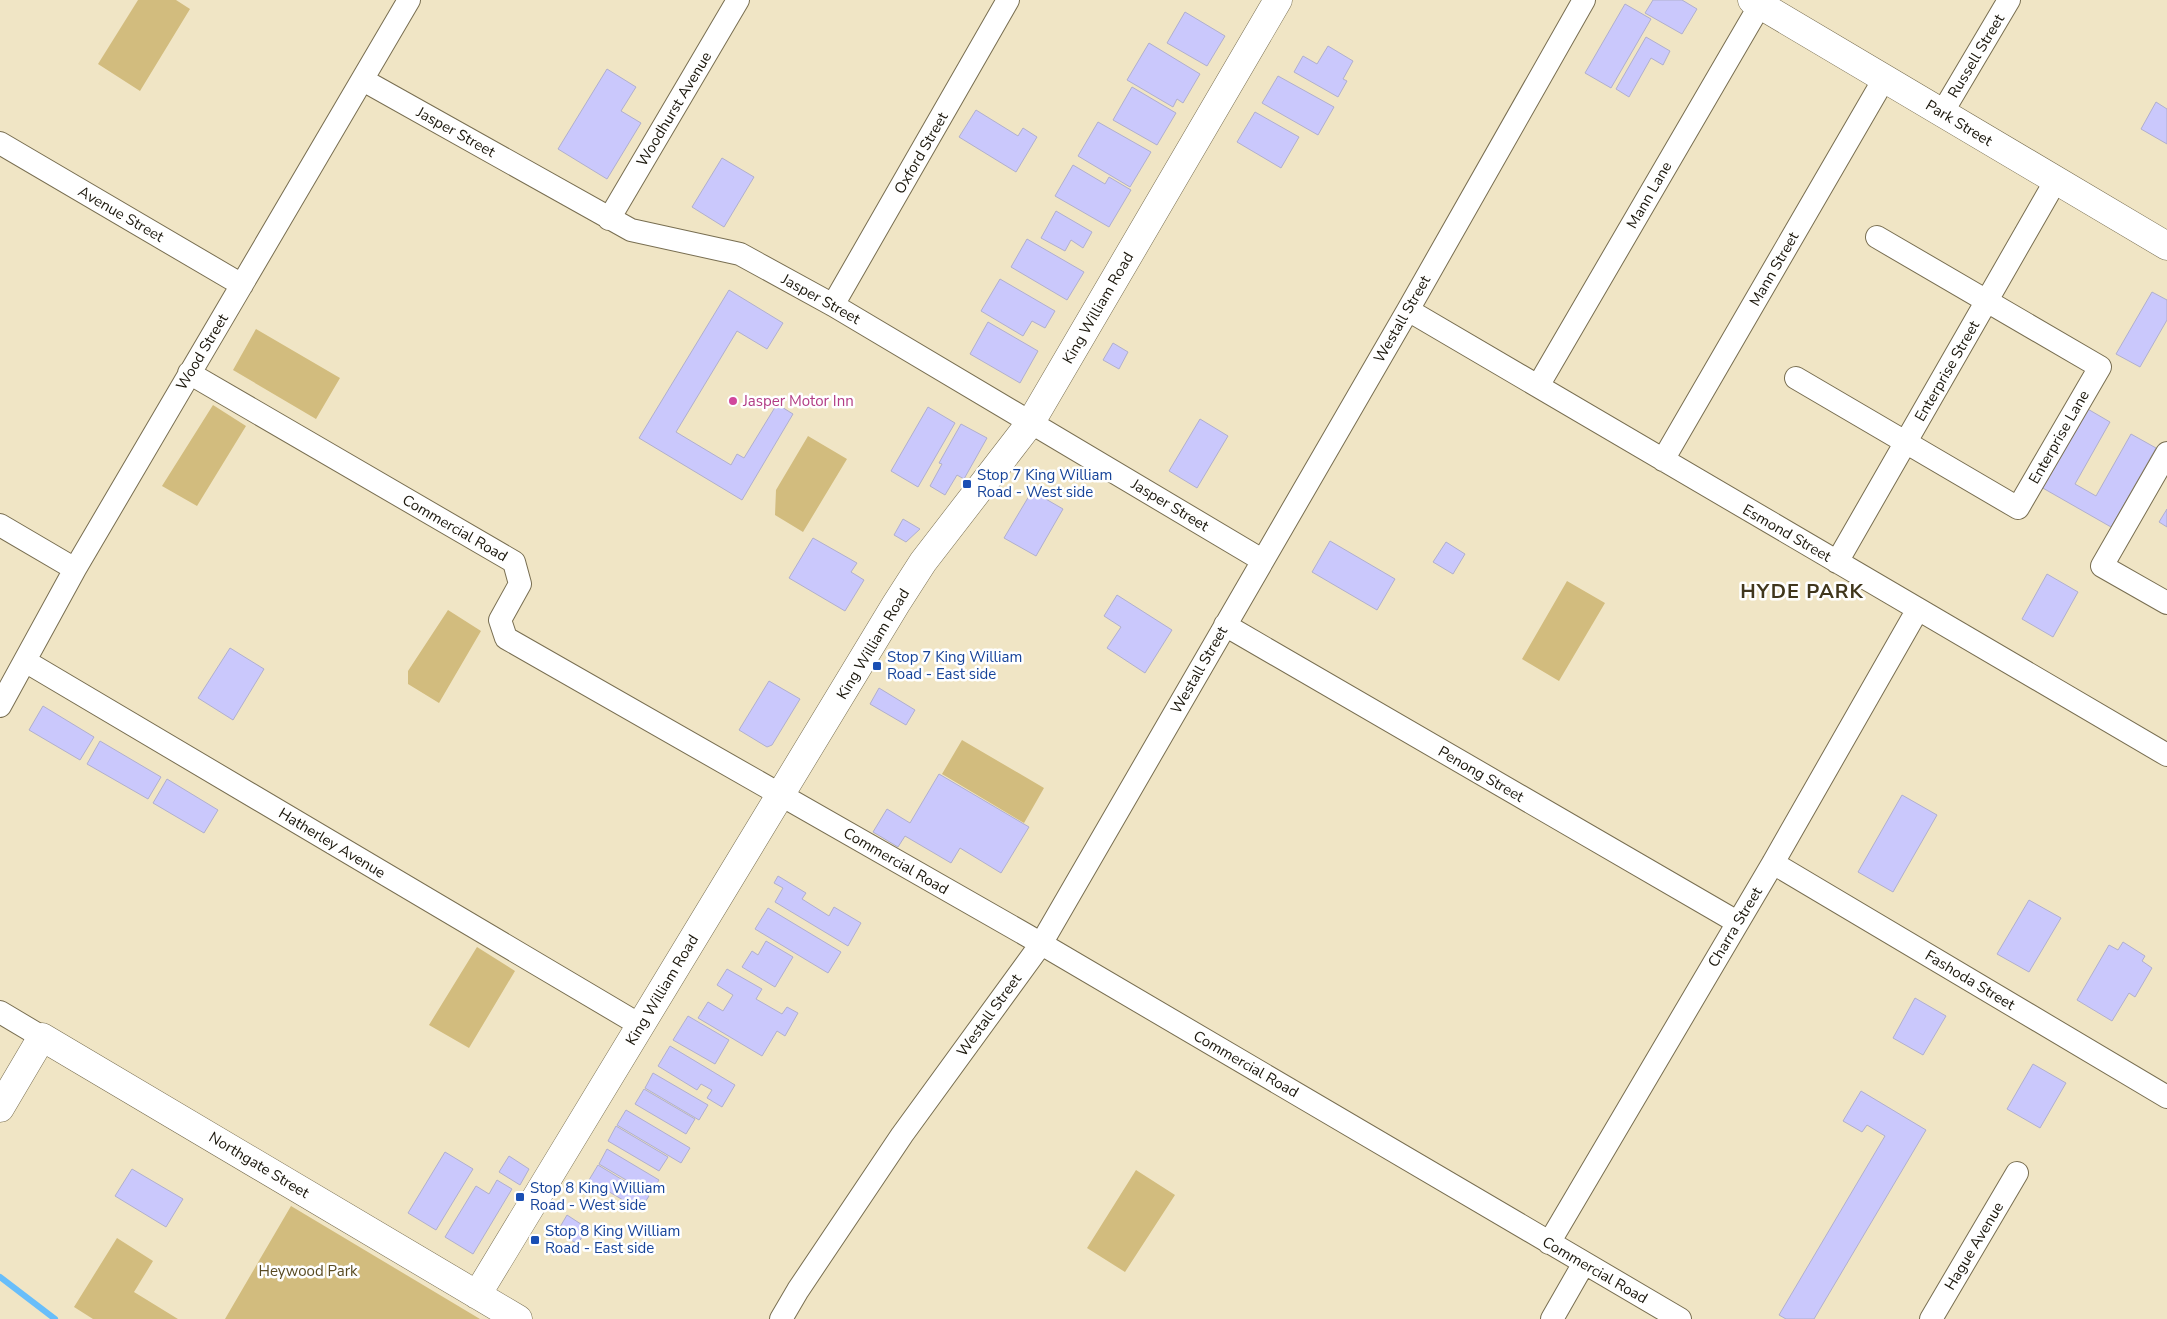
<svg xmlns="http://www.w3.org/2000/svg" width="2167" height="1319" viewBox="0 0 2167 1319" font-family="'Nunito Sans',sans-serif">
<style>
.green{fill:#d2bc7e}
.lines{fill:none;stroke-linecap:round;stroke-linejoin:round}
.stream{stroke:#68befa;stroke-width:6}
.building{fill:#cac8fc;stroke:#b0afcd}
.street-casing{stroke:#786e51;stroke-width:24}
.secondary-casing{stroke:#786e51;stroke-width:29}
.street{stroke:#fff;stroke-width:22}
.secondary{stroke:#fff;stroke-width:28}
.hotel-dot{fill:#d1479c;stroke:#fff;stroke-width:2}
.transit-dot{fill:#1a4fb4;stroke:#fff;stroke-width:2}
.labels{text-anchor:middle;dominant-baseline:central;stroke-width:5;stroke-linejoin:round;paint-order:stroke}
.street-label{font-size:15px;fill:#1b170c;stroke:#fff}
.hotel-label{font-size:15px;fill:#b23c85;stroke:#fff;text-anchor:start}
.transit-label{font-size:15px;fill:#164399;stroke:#fff;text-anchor:start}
.park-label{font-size:15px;fill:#594b23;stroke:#fff}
.district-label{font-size:20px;font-weight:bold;letter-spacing:1px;fill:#40361c;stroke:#fff}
</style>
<rect width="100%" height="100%" fill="#f0e5c5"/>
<!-- green -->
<path class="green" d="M 138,0 L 176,0 L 190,9 L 140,91 L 98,64 Z
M 256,329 L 340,378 L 316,419 L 233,370 Z
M 213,405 L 246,426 L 197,506 L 162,486 Z
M 808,436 L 847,459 L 803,532 L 775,515 L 776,490 Z
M 1567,581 L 1605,603 L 1559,681 L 1522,659 Z
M 448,610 L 481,631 L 439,703 L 408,684 L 408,671 Z
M 962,740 L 1044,788 L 1024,823 L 942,774 Z
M 477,947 L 515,971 L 469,1048 L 429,1025 Z
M 1136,1170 L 1175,1195 L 1125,1272 L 1087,1248 Z
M 291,1206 L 480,1319 L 225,1319 Z
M 117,1238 L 153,1261 L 134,1292 L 178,1319 L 93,1319 L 74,1307 Z"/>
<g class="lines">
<!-- stream -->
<path class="stream" d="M 0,1277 L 55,1319"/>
</g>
<!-- building -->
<path class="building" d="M 1653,0 L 1682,0 L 1697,9 L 1682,34 L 1645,13 Z
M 1625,4 L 1651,19 L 1611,88 L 1585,73 Z
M 1185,12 L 1225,36 L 1207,66 L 1167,43 Z
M 1646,37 L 1670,51 L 1663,65 L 1651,58 L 1629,97 L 1616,89 Z
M 1149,43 L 1200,74 L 1183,103 L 1177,99 L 1173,107 L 1127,80 Z
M 1328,46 L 1353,61 L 1343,79 L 1347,81 L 1338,97 L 1294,72 L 1303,56 L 1317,64 Z
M 607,69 L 636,87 L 621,111 L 641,123 L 607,179 L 558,149 Z
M 1278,76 L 1334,107 L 1318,135 L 1262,103 Z
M 1132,87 L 1176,113 L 1157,145 L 1113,120 Z
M 2156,102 L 2167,109 L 2167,144 L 2141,129 Z
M 976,110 L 1018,136 L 1023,128 L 1037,137 L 1016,172 L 959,137 Z
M 1255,112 L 1299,137 L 1281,168 L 1237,142 Z
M 1098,122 L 1151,152 L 1130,187 L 1078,156 Z
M 722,158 L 754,177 L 724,227 L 692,207 Z
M 1073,165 L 1105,184 L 1109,177 L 1131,190 L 1109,227 L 1055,196 Z
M 1056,211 L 1092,232 L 1083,248 L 1071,240 L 1065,251 L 1041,238 Z
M 1027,239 L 1084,272 L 1067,300 L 1011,267 Z
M 1000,279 L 1055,311 L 1045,328 L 1032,321 L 1023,336 L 981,311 Z
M 729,290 L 783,323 L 767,349 L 737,331 L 676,432 L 731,465 L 737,454 L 744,458 L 777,404 L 793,414 L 742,500 L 639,438 Z
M 2152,292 L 2167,300 L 2167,320 L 2140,367 L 2116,354 Z
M 988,322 L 1038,351 L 1020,383 L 970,354 Z
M 1113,343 L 1128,352 L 1119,369 L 1103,360 Z
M 928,407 L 955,423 L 918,487 L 891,471 Z
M 2086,408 L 2110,422 L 2075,484 L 2096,496 L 2131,434 L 2156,448 L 2111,527 L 2041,487 Z
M 1200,419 L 1228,436 L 1197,488 L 1169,471 Z
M 961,424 L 987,438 L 964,479 L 957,475 L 945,495 L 930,486 L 942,464 L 939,463 Z
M 1032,491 L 1063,509 L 1036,556 L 1004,538 Z
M 2167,509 L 2167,527 L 2159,522 Z
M 903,519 L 920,529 L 906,542 L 894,535 Z
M 813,538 L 857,563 L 851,572 L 864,580 L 845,611 L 789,578 Z
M 1330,541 L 1395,579 L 1377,610 L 1312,572 Z
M 1446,542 L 1465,554 L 1453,574 L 1433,562 Z
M 2047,574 L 2078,592 L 2053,637 L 2022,619 Z
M 1117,595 L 1172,630 L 1145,673 L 1107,648 L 1121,627 L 1104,616 Z
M 230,648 L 264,669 L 233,720 L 198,698 Z
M 769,681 L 800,699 L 772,745 L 767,747 L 739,730 Z
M 879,688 L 915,710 L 906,725 L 870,704 Z
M 43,706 L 94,737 L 80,760 L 29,730 Z
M 100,741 L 161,777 L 148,799 L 87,764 Z
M 939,774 L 1029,827 L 1001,873 L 960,848 L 951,863 L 905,836 L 898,847 L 873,832 L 887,809 L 910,823 Z
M 167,779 L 218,810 L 204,833 L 153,803 Z
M 1902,795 L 1937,815 L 1893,892 L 1858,872 Z
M 778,876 L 806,893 L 802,899 L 829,916 L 834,907 L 861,923 L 848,946 L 775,902 L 783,888 L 774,883 Z
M 2029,900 L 2061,918 L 2029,972 L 1997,954 Z
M 768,908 L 841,952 L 828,973 L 755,929 Z
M 766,941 L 793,957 L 775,987 L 742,967 L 752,951 L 758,955 Z
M 2123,942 L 2145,956 L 2142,961 L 2152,968 L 2135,997 L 2129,993 L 2112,1021 L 2077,1000 L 2109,945 L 2118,950 Z
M 727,969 L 762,989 L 756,999 L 782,1014 L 787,1007 L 798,1013 L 785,1036 L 777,1031 L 762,1056 L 698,1018 L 708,1002 L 723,1011 L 733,995 L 717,985 Z
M 1915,998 L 1946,1016 L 1923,1055 L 1893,1038 Z
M 688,1016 L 729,1040 L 715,1064 L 673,1040 Z
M 670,1046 L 735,1085 L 722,1107 L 707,1098 L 712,1090 L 701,1084 L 697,1090 L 658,1066 Z
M 2033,1064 L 2066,1083 L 2040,1128 L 2007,1109 Z
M 653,1073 L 708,1105 L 699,1120 L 645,1088 Z
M 644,1089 L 695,1119 L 686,1134 L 635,1104 Z
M 1861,1091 L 1926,1130 L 1814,1319 L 1786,1319 L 1779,1315 L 1885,1136 L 1867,1125 L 1862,1132 L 1843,1121 Z
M 626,1110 L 690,1148 L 681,1163 L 617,1125 Z
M 616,1126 L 668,1157 L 659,1171 L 608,1141 Z
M 607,1149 L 659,1180 L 650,1194 L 599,1164 Z
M 445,1152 L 473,1169 L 436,1230 L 408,1213 Z
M 509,1156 L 529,1169 L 520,1185 L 499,1172 Z
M 598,1165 L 649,1196 L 640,1210 L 589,1180 Z
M 132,1169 L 183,1199 L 166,1227 L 115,1196 Z
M 497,1180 L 512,1189 L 473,1254 L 445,1237 L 476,1186 L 489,1194 Z
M 567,1215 L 587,1228 L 578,1244 L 557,1232 Z"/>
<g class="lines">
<!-- street casing -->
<g class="street-casing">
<path id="street" d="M 363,80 L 631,230 L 740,254 L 833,305 L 1262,560
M 1942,113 L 2009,0
M 0,143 L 242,285
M 609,219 L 738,0
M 833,305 L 1008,0
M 1408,310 L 2167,755
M 189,373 L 514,562 L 520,584 L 500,620 L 506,638 L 1028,936 L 1680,1319
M 1796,378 L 2018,508 L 2100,367 L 1877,237
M 1538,386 L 1760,5
M 2167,453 L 2102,566 L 2167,603
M 1663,460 L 1884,79
M 0,525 L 75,569
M 1837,562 L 2056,180
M 1225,625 L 1737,922
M 25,661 L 640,1025
M 0,706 L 75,569 L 409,0
M 1773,863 L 2167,1097
M 0,1012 L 42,1037
M 1549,1243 L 1773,863 L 1918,609
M 781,1319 L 798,1290 L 902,1135 L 1041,944 L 1408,310 L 1584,0
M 1552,1319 L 1584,1263
M 1931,1319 L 2017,1173"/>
</g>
<!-- secondary casing -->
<g class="secondary-casing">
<path id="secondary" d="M 1752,0 L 2167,246
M 0,1108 L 42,1037 L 518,1319
M 477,1295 L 896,604 L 923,562 L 1031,422 L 1278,0"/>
</g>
<!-- street -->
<use href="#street" class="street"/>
<!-- secondary -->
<use href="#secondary" class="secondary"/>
</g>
<!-- markers -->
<circle class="hotel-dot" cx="733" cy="401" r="5"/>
<g class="transit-dot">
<rect x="962" y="479" width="10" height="10" rx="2.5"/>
<rect x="872" y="661" width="10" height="10" rx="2.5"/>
<rect x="515" y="1192" width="10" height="10" rx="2.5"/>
<rect x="530" y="1235" width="10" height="10" rx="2.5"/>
</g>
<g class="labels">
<!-- street labels -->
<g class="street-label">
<text transform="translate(1976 56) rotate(-59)">Russell Street</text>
<text transform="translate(674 109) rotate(-59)">Woodhurst Avenue</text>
<text transform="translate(1959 123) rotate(31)">Park Street</text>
<text transform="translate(456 132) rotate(29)">Jasper Street</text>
<text transform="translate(921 153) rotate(-60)">Oxford Street</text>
<text transform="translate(1649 195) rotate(-60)">Mann Lane</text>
<text transform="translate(121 214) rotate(30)">Avenue Street</text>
<text transform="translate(1774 269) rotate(-60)">Mann Street</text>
<text transform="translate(821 299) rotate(29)">Jasper Street</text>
<text transform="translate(1098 308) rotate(-60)">King William Road</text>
<text transform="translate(1402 319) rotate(-60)">Westall Street</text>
<text transform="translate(202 352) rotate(-59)">Wood Street</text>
<text transform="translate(1947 371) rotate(-60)">Enterprise Street</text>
<text transform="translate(2059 437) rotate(-60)">Enterprise Lane</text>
<text transform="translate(1170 505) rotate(31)">Jasper Street</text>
<text transform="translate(455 528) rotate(30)">Commercial Road</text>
<text transform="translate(1787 533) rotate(30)">Esmond Street</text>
<text transform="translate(873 644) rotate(-59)">King William Road</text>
<text transform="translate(1199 670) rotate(-60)">Westall Street</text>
<text transform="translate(1481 774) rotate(30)">Penong Street</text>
<text transform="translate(332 843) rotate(31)">Hatherley Avenue</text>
<text transform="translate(896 861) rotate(30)">Commercial Road</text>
<text transform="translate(1735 927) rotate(-59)">Charra Street</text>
<text transform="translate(1970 980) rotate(31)">Fashoda Street</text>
<text transform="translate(662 990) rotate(-59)">King William Road</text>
<text transform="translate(989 1015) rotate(-54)">Westall Street</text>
<text transform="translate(1246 1064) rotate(30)">Commercial Road</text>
<text transform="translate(259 1165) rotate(31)">Northgate Street</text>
<text transform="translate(1974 1246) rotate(-59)">Hague Avenue</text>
<text transform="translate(1595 1270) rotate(30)">Commercial Road</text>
</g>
<!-- hotel labels -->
<g class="hotel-label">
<text x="743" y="401">Jasper Motor Inn</text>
</g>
<!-- transit labels -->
<g class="transit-label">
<text x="977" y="475">Stop 7 King William<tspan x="977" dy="17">Road - West side</tspan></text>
<text x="887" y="657">Stop 7 King William<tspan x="887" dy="17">Road - East side</tspan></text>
<text x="530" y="1188">Stop 8 King William<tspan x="530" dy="17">Road - West side</tspan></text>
<text x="545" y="1231">Stop 8 King William<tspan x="545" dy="17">Road - East side</tspan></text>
</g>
<!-- park labels -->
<g class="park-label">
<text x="308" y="1271">Heywood Park</text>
</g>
<!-- district labels -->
<g class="district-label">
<text x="1802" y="591">HYDE PARK</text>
</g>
</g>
</svg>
